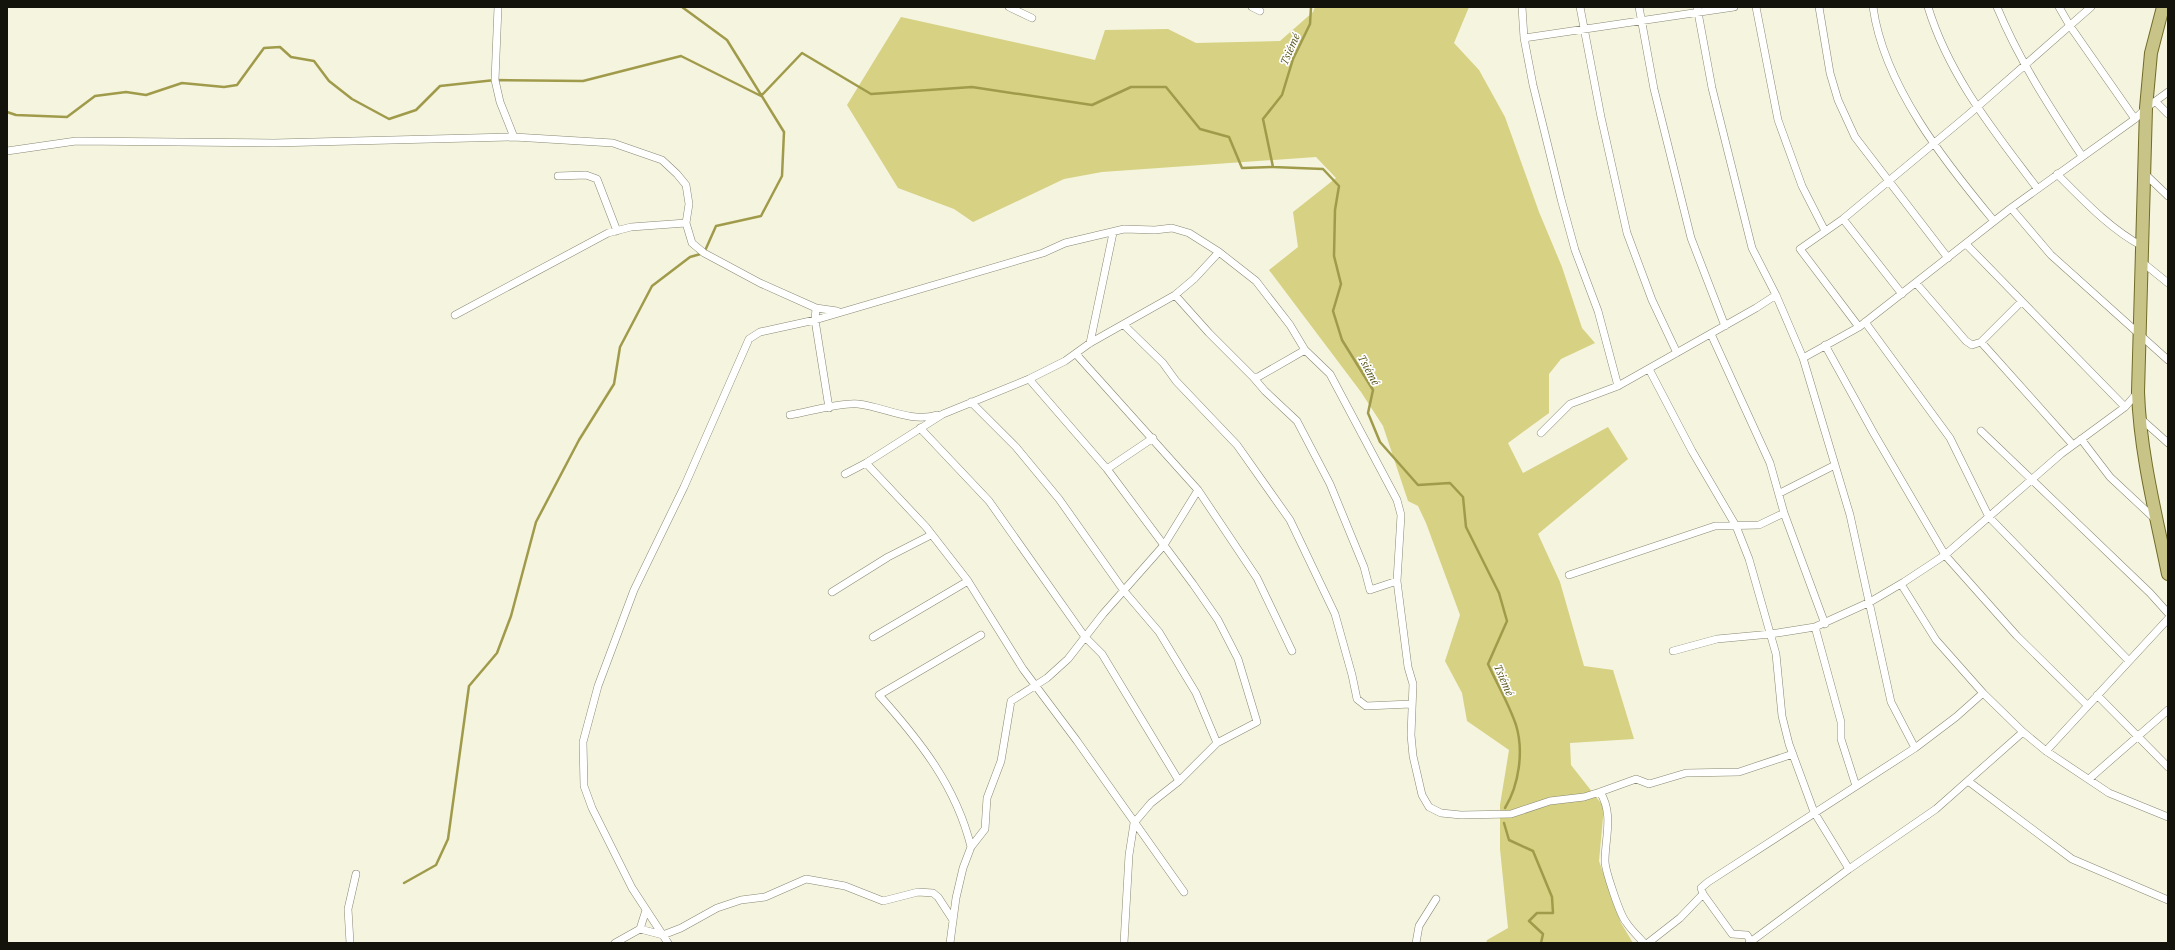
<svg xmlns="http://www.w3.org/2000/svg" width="2175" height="950" viewBox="0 0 2175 950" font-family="'IBM Plex Serif',serif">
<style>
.green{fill:#d6d183}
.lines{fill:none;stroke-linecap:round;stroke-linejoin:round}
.stream{stroke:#a09b4b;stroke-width:2.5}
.street-casing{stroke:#898874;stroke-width:8}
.primary-casing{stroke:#716c28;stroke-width:14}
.street{stroke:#fff;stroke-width:7}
.primary{stroke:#c8c488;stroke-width:12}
.labels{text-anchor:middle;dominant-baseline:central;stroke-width:3.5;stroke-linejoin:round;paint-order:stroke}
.water-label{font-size:11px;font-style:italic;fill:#565216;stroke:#fff}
</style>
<rect width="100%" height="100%" fill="#f5f4de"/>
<!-- green -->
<path class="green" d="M 1315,7 L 1469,7 L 1454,43 L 1479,70 L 1505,117 L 1539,212 L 1562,267 L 1582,328 L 1595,343 L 1561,359 L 1549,374 L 1549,413 L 1508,443 L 1523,473 L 1608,427 L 1628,459 L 1538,534 L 1560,582 L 1584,666 L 1613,670 L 1634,739 L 1570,743 L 1571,765 L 1604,807 L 1599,861 L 1621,923 L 1633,943 L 1486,943 L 1487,940 L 1508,928 L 1500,849 L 1500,805 L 1509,750 L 1467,721 L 1462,693 L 1445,661 L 1460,615 L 1426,523 L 1418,506 L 1408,501 L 1383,426 L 1361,392 L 1269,270 L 1298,247 L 1293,212 L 1336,178 L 1316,157 L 1102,172 L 1064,179 L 973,222 L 954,209 L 898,188 L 847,105 L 901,17 L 1095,60 L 1105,30 L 1168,29 L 1196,43 L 1280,41 L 1313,12 Z"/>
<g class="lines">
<!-- stream -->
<path class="stream" d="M 1311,7 L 1310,24 L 1293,59 L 1282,95 L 1263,119 L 1273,167 L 1323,169 L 1339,186 L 1335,210 L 1334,256 L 1341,284 L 1333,311 L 1342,340 L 1373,390 L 1368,413 L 1380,442 L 1418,485 L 1450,483 L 1463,497 L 1466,527 L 1499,593 L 1507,621 L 1488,664 C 1497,684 1509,704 1516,725 C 1524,751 1519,785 1505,808
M 7,112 L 16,115 L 67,117 L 95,96 L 126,92 L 146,95 L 182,83 L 224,87 L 237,85 L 264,48 L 280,47 L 291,57 L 314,61 L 329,81 L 352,99 L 389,119 L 416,110 L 440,86 L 495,80 L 583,81 L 681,56 L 761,96 L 802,53 L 871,94 L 972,87 L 1092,105 L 1131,87 L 1166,87 L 1200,129 L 1229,137 L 1242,168 L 1273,167
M 1504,823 L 1509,840 L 1533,851 L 1552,897 L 1553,913 L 1537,913 L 1529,921 L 1543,934 L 1541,943
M 404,883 L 436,865 L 448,839 L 469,686 L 497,653 L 511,616 L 536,522 L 579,440 L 614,384 L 620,347 L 652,286 L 690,257 L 704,253 L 716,226 L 761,216 L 782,176 L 784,132 L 727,40 L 682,7"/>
<!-- street casing -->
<g class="street-casing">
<path id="street" d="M 498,7 L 495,80 L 500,102 L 514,137 L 613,143 L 662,160 L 677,174 L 686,185 L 689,204 L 686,223 L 692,243 L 704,253 L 760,283 L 816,308 L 837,311
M 1009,7 L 1032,18
M 1252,7 L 1260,11
M 1522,7 L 1524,38 L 1533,85 L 1561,199 L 1575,250 L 1598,311 L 1618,386
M 1580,7 L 1601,117 L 1627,233 L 1652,300 L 1677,353
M 1639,7 L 1654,89 L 1691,238 L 1725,326
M 1697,7 L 1712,88 L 1752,248 L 1776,295 L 1803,358 L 1850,515 L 1891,702 L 1915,748
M 1756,7 L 1778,120 L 1802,186 L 1825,231
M 1819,7 L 1830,73 L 1838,100 L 1855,137 L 1948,258
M 1873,7 C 1884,86 1945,162 1994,221
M 1928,7 C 1949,76 1994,131 2037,188
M 1997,7 C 2019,60 2050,108 2082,156
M 2059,7 L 2070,26 L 2135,119
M 1524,38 L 1734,7
M 2156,102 L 2168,114
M 7,151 L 76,141 L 274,143 L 514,137
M 2144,173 L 2168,196
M 2057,174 C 2083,200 2110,229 2142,246
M 558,176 L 586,175 L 597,179 L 617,231
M 2011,208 L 2051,255 L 2168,360
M 1843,219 L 1902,294
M 1966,244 L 2125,407
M 2142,262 L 2168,283
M 1916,283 L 1966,341 L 1972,345 L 1981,342 L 2021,302
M 1175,295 L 1209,333 L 1253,377 L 1258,377 L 1305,350
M 816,308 L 815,320 L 829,408
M 455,315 L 608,233 L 631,227 L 686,223
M 1865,322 L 1950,438 L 1989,517 L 2129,661
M 1124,325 L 1163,363 L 1176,381 L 1237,445 L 1290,520 L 1335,614 L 1352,675 L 1357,699 L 1366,706 L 1411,704
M 1859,327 L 1800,249 L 1843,219 L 1968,115 L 2091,7
M 1711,334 L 1770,463 L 1784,513 L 1825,624
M 1981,342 L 2073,445
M 1090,343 L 1113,233
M 1825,345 L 1873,432 L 1945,555 L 2017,636 L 2087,705
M 1076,354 L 1198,490 L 1257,578 L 1292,651
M 1803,358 L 1859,327 L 2011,208 L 2135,119 L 2146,108 L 2168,92
M 1649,369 L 1692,451 L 1736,526 L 1749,559 L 1776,654 L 1782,716 L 1789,744 L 1814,812 L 1849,869
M 1253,377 L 1265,391 L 1297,421 L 1330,484 L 1364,567 L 1370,590 L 1397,581
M 1029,379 L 1107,469 L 1193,584 L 1218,620 L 1238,659 L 1257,722 L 1217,743 L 1179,781 L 1151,803 L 1134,823 L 1129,855 L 1124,943
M 971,402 L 1016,447 L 1059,499 L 1124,591 L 1159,632 L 1196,693 L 1217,743
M 790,415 C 808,412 842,402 858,404 C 885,407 910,423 937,415
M 2140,418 L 2168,443
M 920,428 L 989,501 L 1085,637 L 1102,654 L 1179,781
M 1981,431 L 2150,593 L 2168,613
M 1541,433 L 1570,404 L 1618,386 L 1756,308 L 1776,295
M 2081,439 L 2110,477 L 2155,519
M 866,463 L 926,527 L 968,581 L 1023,669 L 1077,741 L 1184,892
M 1107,469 L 1153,438
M 845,474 L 866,463 L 943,414 L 1029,379 L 1065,361 L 1090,343 L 1175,295 L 1194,279 L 1219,252
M 1780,493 L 1835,465
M 1569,575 L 1715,526 L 1759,525 L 1784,513
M 1901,584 L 1936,640 L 1983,693 L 2023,732 L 2046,751 L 2109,793 L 2168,817
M 832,592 L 888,557 L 931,535
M 1815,627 L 1841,722 L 1841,739 L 1856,786
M 873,637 L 968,581
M 1673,651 L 1717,639 L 1771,634 L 1815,627 L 1870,602 L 1904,582 L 1945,555 L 2061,454 L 2125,407 L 2138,392
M 2097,695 L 2168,767
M 2046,751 L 2168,619
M 2089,779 L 2168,710
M 1968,781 L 2072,859 L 2168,900
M 1600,792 C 1614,814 1605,838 1605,861 C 1605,870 1620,915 1626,922 C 1631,930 1638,936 1644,943
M 971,847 C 956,786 920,741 879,695 L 981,635
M 1703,894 L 1732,934 L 1747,935 L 1751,942
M 640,929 L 663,935 L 681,928 L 717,908 L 741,900 L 765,897 L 806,879 L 845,886 L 883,901 L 918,892 L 933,893 L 938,897 L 953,920
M 350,943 L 348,909 L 356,874
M 615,943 L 640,929 L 646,910
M 668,943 L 632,888 L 592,808 L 584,786 L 583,742 L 598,686 L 634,590 L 684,487 L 749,339 L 760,332 L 815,320 L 1043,253 L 1065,243 L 1124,229 L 1155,230 L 1172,228 L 1189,233 L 1219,252 L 1256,281 L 1290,325 L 1305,350 L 1330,374 L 1397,500 L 1401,515 L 1397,581 L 1408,667 L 1413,684 L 1411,735 L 1413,756 L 1422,795 L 1429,807 L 1441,813 L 1461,815 L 1511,814 L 1550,801 L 1584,797 L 1600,792 L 1636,779 L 1649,784 L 1686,773 L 1739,772 L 1793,754
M 950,943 L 956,898 L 963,868 L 971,847 L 985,829 L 987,798 L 1001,761 L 1011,701 L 1047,678 L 1068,659 L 1103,614 L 1164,545 L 1198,490
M 1416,943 L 1419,926 L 1436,899
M 1648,943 L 1680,918 L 1703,894 L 1701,888 L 1708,882 L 1915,748 L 1956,717 L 1983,693
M 1749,943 L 1849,869 L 1936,809 L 2023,732"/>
</g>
<!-- primary casing -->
<g class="primary-casing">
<path id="primary" d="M 2163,7 L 2151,53 L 2146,108 L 2138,392 C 2140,453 2156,515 2168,574"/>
</g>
<!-- street -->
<use href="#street" class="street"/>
<!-- primary -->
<use href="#primary" class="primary"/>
</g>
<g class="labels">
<!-- water labels -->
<g class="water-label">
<text transform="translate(1290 49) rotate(-66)">Tsiémé</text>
<text transform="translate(1369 370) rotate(61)">Tsiémé</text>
<text transform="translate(1504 680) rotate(66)">Tsiémé</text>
</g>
</g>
<!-- border -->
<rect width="2175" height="950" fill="none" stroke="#13130b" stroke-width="16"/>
</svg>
